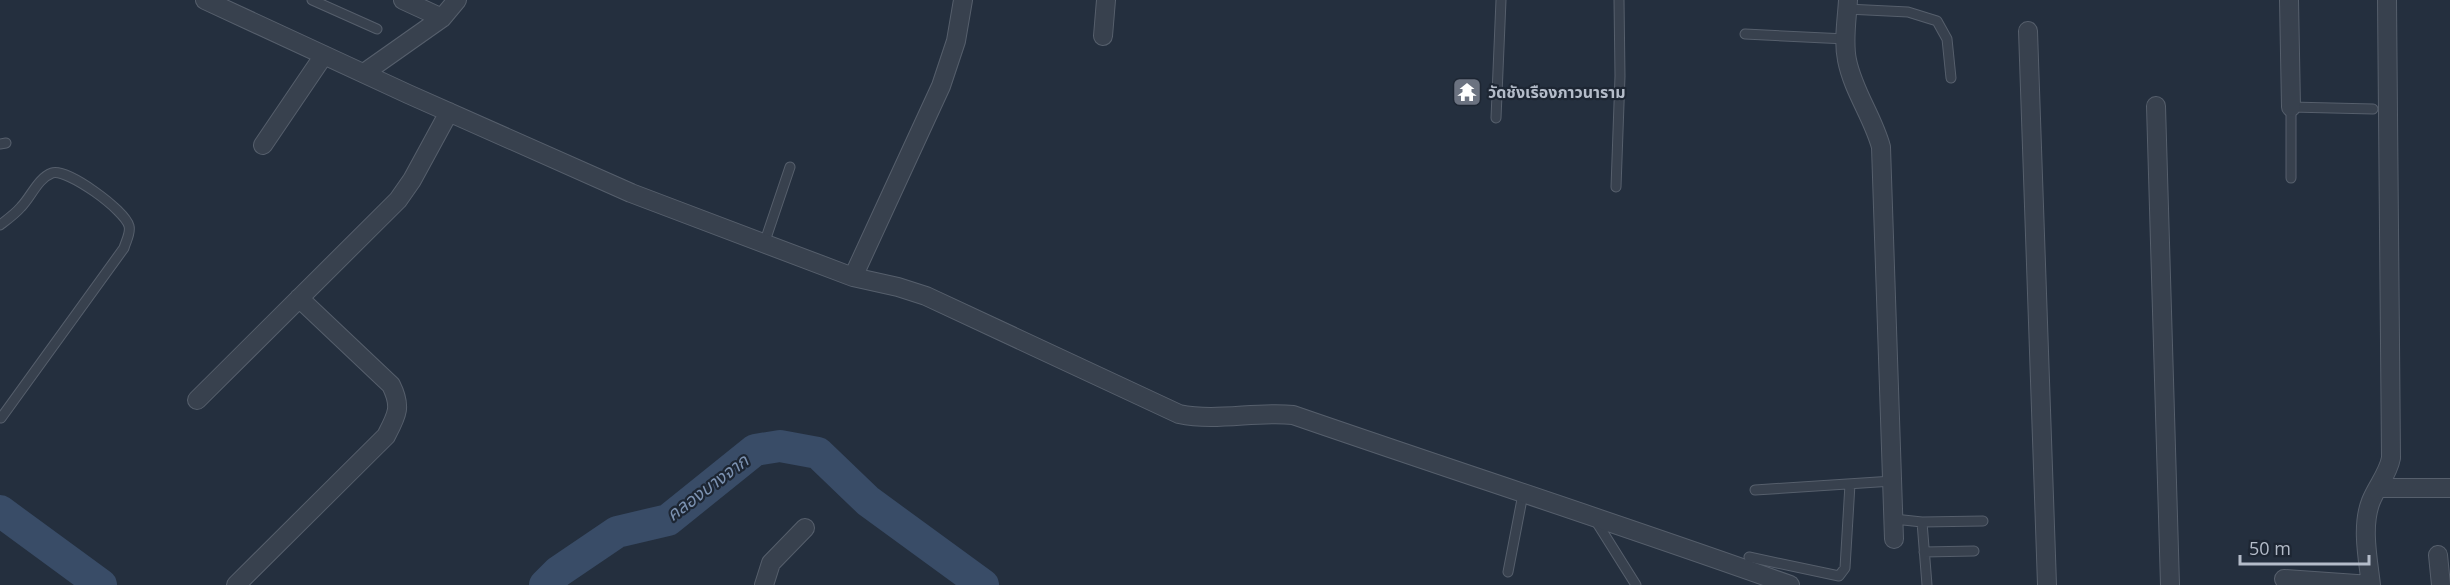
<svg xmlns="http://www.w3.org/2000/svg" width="2450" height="585" viewBox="0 0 2450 585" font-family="'Open Sans','Noto Sans Thai',sans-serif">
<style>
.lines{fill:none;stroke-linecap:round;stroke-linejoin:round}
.river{stroke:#394c67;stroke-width:32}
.lane-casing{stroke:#565f6c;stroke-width:11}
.street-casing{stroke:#565f6c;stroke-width:20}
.lane{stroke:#38414e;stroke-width:9}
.street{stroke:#38414e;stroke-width:18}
.labels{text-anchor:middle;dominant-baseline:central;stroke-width:4.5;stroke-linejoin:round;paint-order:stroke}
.poi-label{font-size:16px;font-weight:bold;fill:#b4bcc9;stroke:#1d2633;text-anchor:start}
.water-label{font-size:18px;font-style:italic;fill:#7c92b1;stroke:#1d2633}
</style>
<rect width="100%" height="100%" fill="#242f3e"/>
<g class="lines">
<!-- river -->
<path class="river" d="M 0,511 L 101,585
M 545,585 L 558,572 L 617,532 L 668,520 L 755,450 L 780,446 L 818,453 L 868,501 L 983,585"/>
<!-- lane casing -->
<g class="lane-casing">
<path id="lane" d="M 312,0 L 377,29
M 1847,9 L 1908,12 L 1937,21 L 1947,39 L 1951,78
M 1745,34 L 1846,39
M 1496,118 L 1501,0
M 0,144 L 6,143
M 2291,178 L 2291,107 L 2373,109
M 1616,187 L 1620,76 L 1619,0
M 0,225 C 8,219 15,214 21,207 C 31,197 38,178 52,173 C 67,168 125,210 129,226 C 131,233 126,241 124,248 L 1,418
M 764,244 L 790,167
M 1755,490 L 1893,481
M 1594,518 L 1636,585
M 1894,519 L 1922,522 L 1927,585
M 1922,522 L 1983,521
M 1924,552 L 1974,551
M 1749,557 L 1839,576 L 1845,568 L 1850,484
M 1508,572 L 1523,494"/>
</g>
<!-- street casing -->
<g class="street-casing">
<path id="street" d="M 205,0 L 408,94 L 631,193 L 853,277 L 941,86 L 956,41 L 963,0
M 403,0 L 442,18
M 1848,0 C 1847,19 1843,41 1847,60 C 1853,91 1873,117 1881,147 L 1894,539
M 2289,0 L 2291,107
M 2028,31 L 2047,585
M 1103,36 L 1106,0
M 364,73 L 442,18 L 457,0
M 2156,106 L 2170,585
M 263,145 L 324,55
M 853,277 L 898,287 L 926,296 L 1179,414 C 1217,422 1255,411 1293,415 C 1458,472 1625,526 1790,585
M 197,400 L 398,200 L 412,180 L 449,112
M 2378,488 L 2450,488
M 2438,555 L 2441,585
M 2284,579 L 2371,585
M 236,585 L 386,436 C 397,415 402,407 391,385 L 299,298
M 764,585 L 771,563 L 805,528
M 2371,585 C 2368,559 2361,526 2371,501 C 2377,486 2388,474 2391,458 L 2387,0"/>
</g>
<!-- lane -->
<use href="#lane" class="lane"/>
<!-- street -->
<use href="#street" class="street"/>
</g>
<!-- icons -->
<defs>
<g id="temple-square" transform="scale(1.5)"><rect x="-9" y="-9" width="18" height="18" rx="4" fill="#6b7280" stroke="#1d2633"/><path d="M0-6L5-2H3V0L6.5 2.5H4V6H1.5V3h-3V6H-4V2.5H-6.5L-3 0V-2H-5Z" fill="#fff"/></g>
</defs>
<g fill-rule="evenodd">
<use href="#temple-square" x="1467" y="92"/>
</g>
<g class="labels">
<!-- poi labels -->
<g class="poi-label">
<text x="1488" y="92">วัดชังเรืองภาวนาราม</text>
</g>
<!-- water labels -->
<g class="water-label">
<text transform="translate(707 487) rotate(-37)">คลองบางจาก</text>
</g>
</g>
<!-- scale -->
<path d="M2240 555v9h129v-9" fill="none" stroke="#b4bcc9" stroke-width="3"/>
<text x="2249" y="555" font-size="18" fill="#b4bcc9" stroke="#1d2633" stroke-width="4.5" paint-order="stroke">50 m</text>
</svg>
